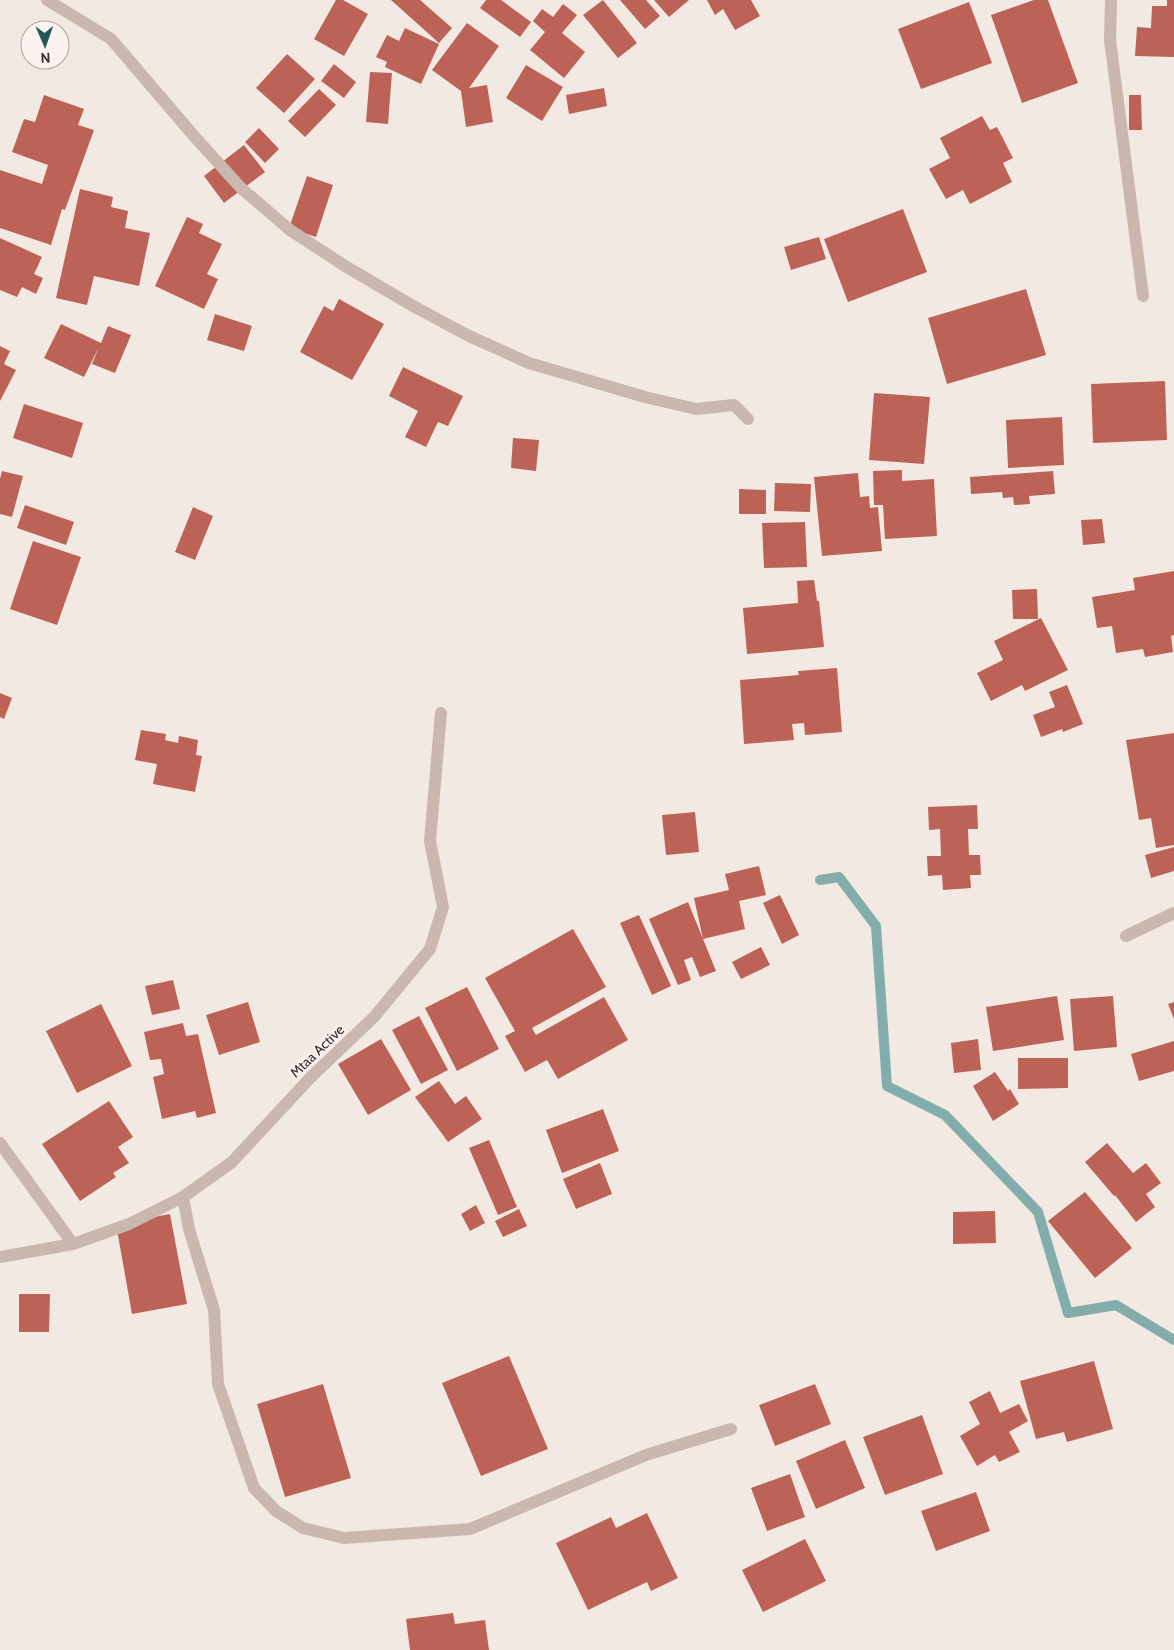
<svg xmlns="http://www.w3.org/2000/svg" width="1174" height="1650" viewBox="0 0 1174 1650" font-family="Cabin,sans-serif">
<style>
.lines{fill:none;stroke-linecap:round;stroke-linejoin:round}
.stream{stroke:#83adaa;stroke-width:10}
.building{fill:#bd6256}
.minor{stroke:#cab8af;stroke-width:12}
.labels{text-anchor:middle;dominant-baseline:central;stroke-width:4.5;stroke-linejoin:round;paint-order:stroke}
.street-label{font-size:14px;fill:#392f2c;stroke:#faf3ef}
</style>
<rect width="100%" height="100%" fill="#f2e9e2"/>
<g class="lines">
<!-- stream -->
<path class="stream" d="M 820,880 L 839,877 L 876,926 L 887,1086 L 945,1115 L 1038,1212 L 1068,1313 L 1116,1305 L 1174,1340"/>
</g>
<!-- building -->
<path class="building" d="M 336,0 L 343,0 L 368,14 L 344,56 L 314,39 Z
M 391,0 L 420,0 L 452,28 L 439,43 Z
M 486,0 L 501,0 L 531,22 L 520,37 L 480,8 Z
M 603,0 L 637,43 L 618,58 L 583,15 Z
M 620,0 L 646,0 L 660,16 L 645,29 Z
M 654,0 L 689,0 L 669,17 Z
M 707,0 L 751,0 L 760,16 L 735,30 L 723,9 L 715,15 Z
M 1034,0 L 1048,0 L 1078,83 L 1022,103 L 991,15 Z
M 1167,0 L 1174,0 L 1174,57 L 1135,56 L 1137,27 L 1151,28 L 1152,6 L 1167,6 Z
M 969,2 L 992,63 L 921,89 L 898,29 Z
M 563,4 L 577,15 L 562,33 L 585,52 L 564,78 L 530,50 L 545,32 L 533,21 L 542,9 L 553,17 Z
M 467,23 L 499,46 L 469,88 L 487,85 L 493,122 L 466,127 L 461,91 L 432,70 Z
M 405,28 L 439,44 L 421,84 L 385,67 L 387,62 L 376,57 L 387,35 L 399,41 Z
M 287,54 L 315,79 L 284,113 L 256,88 Z
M 334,64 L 356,82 L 344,98 L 321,81 Z
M 526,65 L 563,87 L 542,121 L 506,98 Z
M 370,72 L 392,73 L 388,124 L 366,122 Z
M 604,88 L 607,106 L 569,114 L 566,95 Z
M 319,89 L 336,105 L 305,137 L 288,121 Z
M 44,95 L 84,109 L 78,125 L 94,130 L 65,210 L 62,209 L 51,245 L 0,228 L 0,170 L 42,184 L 48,165 L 12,152 L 24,119 L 35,122 Z
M 1129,95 L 1141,95 L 1142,130 L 1129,130 Z
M 982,116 L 990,130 L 997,127 L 1013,158 L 1003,163 L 1012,182 L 970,204 L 963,190 L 946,199 L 929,169 L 950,158 L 940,138 Z
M 259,128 L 279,149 L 265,163 L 245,142 Z
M 244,145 L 265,172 L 224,203 L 204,176 Z
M 307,176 L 333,185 L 316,237 L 289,228 Z
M 80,189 L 113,197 L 111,207 L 128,211 L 125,228 L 150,233 L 139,286 L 94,276 L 87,305 L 56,298 Z
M 903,209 L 927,272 L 848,302 L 824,239 Z
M 187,217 L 203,224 L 199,233 L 222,244 L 207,274 L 218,279 L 204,309 L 155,286 Z
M 819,237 L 826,259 L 791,270 L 784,247 Z
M 0,238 L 42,257 L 34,274 L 43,278 L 36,294 L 22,287 L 17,297 L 0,290 Z
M 1026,289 L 1046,355 L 947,384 L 928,318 Z
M 339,299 L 384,324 L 352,380 L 300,352 L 324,306 L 333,311 Z
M 215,314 L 252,326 L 244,351 L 207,340 Z
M 61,324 L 101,343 L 108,326 L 131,335 L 115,373 L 92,364 L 99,347 L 84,377 L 44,358 Z
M 0,346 L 10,351 L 4,364 L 16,370 L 0,401 Z
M 403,367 L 463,396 L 448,426 L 438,422 L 426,447 L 405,437 L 418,411 L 389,396 Z
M 1165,381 L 1167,440 L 1093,443 L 1091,384 Z
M 874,393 L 930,397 L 924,464 L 869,460 Z
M 24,404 L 83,423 L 72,458 L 13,438 Z
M 1062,417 L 1064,465 L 1008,468 L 1006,420 Z
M 513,438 L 539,440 L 536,471 L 511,468 Z
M 902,470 L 902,481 L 934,479 L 937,536 L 885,539 L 883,505 L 874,505 L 873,471 Z
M 2,471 L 23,476 L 12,517 L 0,514 L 0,479 Z
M 1053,471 L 1055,494 L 1029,496 L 1030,504 L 1014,505 L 1013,497 L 1003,498 L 1002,492 L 971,494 L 970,477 Z
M 858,473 L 860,497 L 869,496 L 870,508 L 878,507 L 882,551 L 822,556 L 814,477 Z
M 775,483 L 811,484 L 810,512 L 774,511 Z
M 739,489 L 766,490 L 766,514 L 739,514 Z
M 25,505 L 74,522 L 66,545 L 17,528 Z
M 193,507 L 213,516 L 195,560 L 175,552 Z
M 1102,519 L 1105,543 L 1083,545 L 1081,520 Z
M 805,522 L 807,567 L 764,568 L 762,523 Z
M 33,541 L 81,557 L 57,625 L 10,609 Z
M 1174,571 L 1174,635 L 1171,636 L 1173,652 L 1145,657 L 1143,649 L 1116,653 L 1112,626 L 1097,628 L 1092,597 L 1135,590 L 1133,578 Z
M 814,580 L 817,601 L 819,601 L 824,647 L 747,654 L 743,608 L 798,603 L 797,581 Z
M 1037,589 L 1038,619 L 1013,619 L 1012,590 Z
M 1041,618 L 1068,670 L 1025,691 L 1022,685 L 991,701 L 977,673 L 1003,660 L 994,641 Z
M 837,668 L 842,732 L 805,735 L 804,723 L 792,724 L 794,740 L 744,744 L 740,680 L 799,675 L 798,671 Z
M 1067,685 L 1083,724 L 1063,732 L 1062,729 L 1041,737 L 1033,715 L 1055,707 L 1049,692 Z
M 0,693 L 12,698 L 4,719 L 0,717 Z
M 141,730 L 166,734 L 165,740 L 178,743 L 179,736 L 198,740 L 196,755 L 202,756 L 195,792 L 153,784 L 157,764 L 135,760 Z
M 1174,733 L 1174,845 L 1156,848 L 1151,818 L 1139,820 L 1126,740 Z
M 977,805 L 978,829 L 968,829 L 969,855 L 980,855 L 981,875 L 970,875 L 971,888 L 943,890 L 942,875 L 928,876 L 927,856 L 941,856 L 940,829 L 929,830 L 928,807 Z
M 695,812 L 699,852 L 666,855 L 662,815 Z
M 1174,847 L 1174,871 L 1151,878 L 1145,855 Z
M 759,866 L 766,895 L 739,901 L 745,929 L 703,939 L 694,898 L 729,890 L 725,874 Z
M 780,895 L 799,935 L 782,944 L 763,903 Z
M 688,902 L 716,971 L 700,977 L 692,957 L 684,960 L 691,980 L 678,985 L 649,919 Z
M 639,915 L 671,986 L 652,995 L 620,923 Z
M 573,929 L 606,987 L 532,1028 L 536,1035 L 604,997 L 628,1040 L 558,1079 L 547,1060 L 525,1072 L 505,1036 L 515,1031 L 485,978 Z
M 761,947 L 770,965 L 741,979 L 732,962 Z
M 173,980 L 180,1009 L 152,1015 L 145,986 Z
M 467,987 L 499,1049 L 457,1071 L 425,1008 Z
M 1057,996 L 1064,1040 L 993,1051 L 986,1007 Z
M 1113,996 L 1117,1047 L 1074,1051 L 1070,999 Z
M 248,1002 L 260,1042 L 219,1055 L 206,1015 Z
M 1174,1002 L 1174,1019 L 1168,1004 Z
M 101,1004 L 132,1066 L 77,1093 L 46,1031 Z
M 419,1016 L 448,1070 L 421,1084 L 392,1030 Z
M 183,1023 L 186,1036 L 198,1034 L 216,1113 L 197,1118 L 195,1111 L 162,1119 L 153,1077 L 164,1074 L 161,1059 L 150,1060 L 144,1032 Z
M 381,1039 L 411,1090 L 368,1115 L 338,1064 Z
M 978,1039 L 981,1070 L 954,1073 L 951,1043 Z
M 1174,1041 L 1174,1071 L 1139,1081 L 1131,1054 Z
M 1018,1058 L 1068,1058 L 1068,1088 L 1018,1089 Z
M 995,1072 L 1008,1091 L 1010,1089 L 1019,1104 L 993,1121 L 973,1086 Z
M 439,1081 L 455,1104 L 466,1096 L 482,1119 L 448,1142 L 415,1097 Z
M 109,1101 L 133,1137 L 118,1147 L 129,1163 L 113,1173 L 116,1177 L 80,1201 L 42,1144 Z
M 603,1109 L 619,1151 L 562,1173 L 546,1130 Z
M 489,1140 L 517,1207 L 498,1215 L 469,1148 Z
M 1107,1143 L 1133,1173 L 1146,1163 L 1161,1183 L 1146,1194 L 1155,1207 L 1136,1222 L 1115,1195 L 1114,1196 L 1085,1162 Z
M 600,1163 L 612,1194 L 576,1209 L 563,1179 Z
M 1085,1192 L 1132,1248 L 1095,1278 L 1048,1221 Z
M 476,1205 L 485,1223 L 470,1231 L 461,1214 Z
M 519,1209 L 527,1226 L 503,1237 L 495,1221 Z
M 995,1211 L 996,1243 L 953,1244 L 953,1212 Z
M 170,1214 L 187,1304 L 132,1314 L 116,1224 Z
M 19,1294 L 50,1294 L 49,1332 L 19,1332 Z
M 509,1356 L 548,1449 L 481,1476 L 442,1383 Z
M 1094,1361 L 1113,1429 L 1067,1442 L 1064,1432 L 1036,1439 L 1020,1381 Z
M 323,1384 L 351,1478 L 285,1497 L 257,1404 Z
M 815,1384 L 831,1424 L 775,1446 L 759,1405 Z
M 990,1391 L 1000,1413 L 1019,1404 L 1028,1421 L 1009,1432 L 1020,1452 L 999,1462 L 995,1455 L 977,1466 L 960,1436 L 980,1424 L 969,1402 Z
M 922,1415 L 943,1474 L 885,1495 L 863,1437 Z
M 845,1440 L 865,1488 L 816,1509 L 796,1461 Z
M 790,1474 L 805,1517 L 767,1531 L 751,1488 Z
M 976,1492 L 990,1531 L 936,1551 L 921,1511 Z
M 647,1513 L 678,1578 L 651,1591 L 647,1582 L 588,1610 L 556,1543 L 611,1517 L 616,1528 Z
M 805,1539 L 826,1581 L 763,1612 L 742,1570 Z
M 453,1613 L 455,1624 L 485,1620 L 489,1650 L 410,1650 L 406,1619 Z"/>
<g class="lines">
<!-- minor -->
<path class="minor" d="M 47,0 L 111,39 L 194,136 L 241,188 L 290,230 L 345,266 L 413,306 L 469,336 L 529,363 L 645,397 L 696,409 L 734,405 L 748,419
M 1111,0 L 1110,40 L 1143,296
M 1126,936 L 1174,913
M 0,1143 L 73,1244
M 183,1197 L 189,1229 L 214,1310 L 218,1384 L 254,1488 L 276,1511 L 303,1528 L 344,1538 L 470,1529 L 646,1455 L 731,1429
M 0,1257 L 73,1244 L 129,1224 L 183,1197 L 232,1162 L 310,1078 L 374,1017 L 430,949 L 443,907 L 430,841 L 441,713"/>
</g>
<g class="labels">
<!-- street labels -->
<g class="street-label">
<text transform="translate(317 1051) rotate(-44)">Mtaa Active</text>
</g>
</g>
<!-- north arrow -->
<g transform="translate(45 45) rotate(178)"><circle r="24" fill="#faf3ef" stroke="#ada5a1"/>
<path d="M0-4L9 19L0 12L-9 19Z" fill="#245855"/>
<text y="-8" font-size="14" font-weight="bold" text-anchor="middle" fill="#392f2c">N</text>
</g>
</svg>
